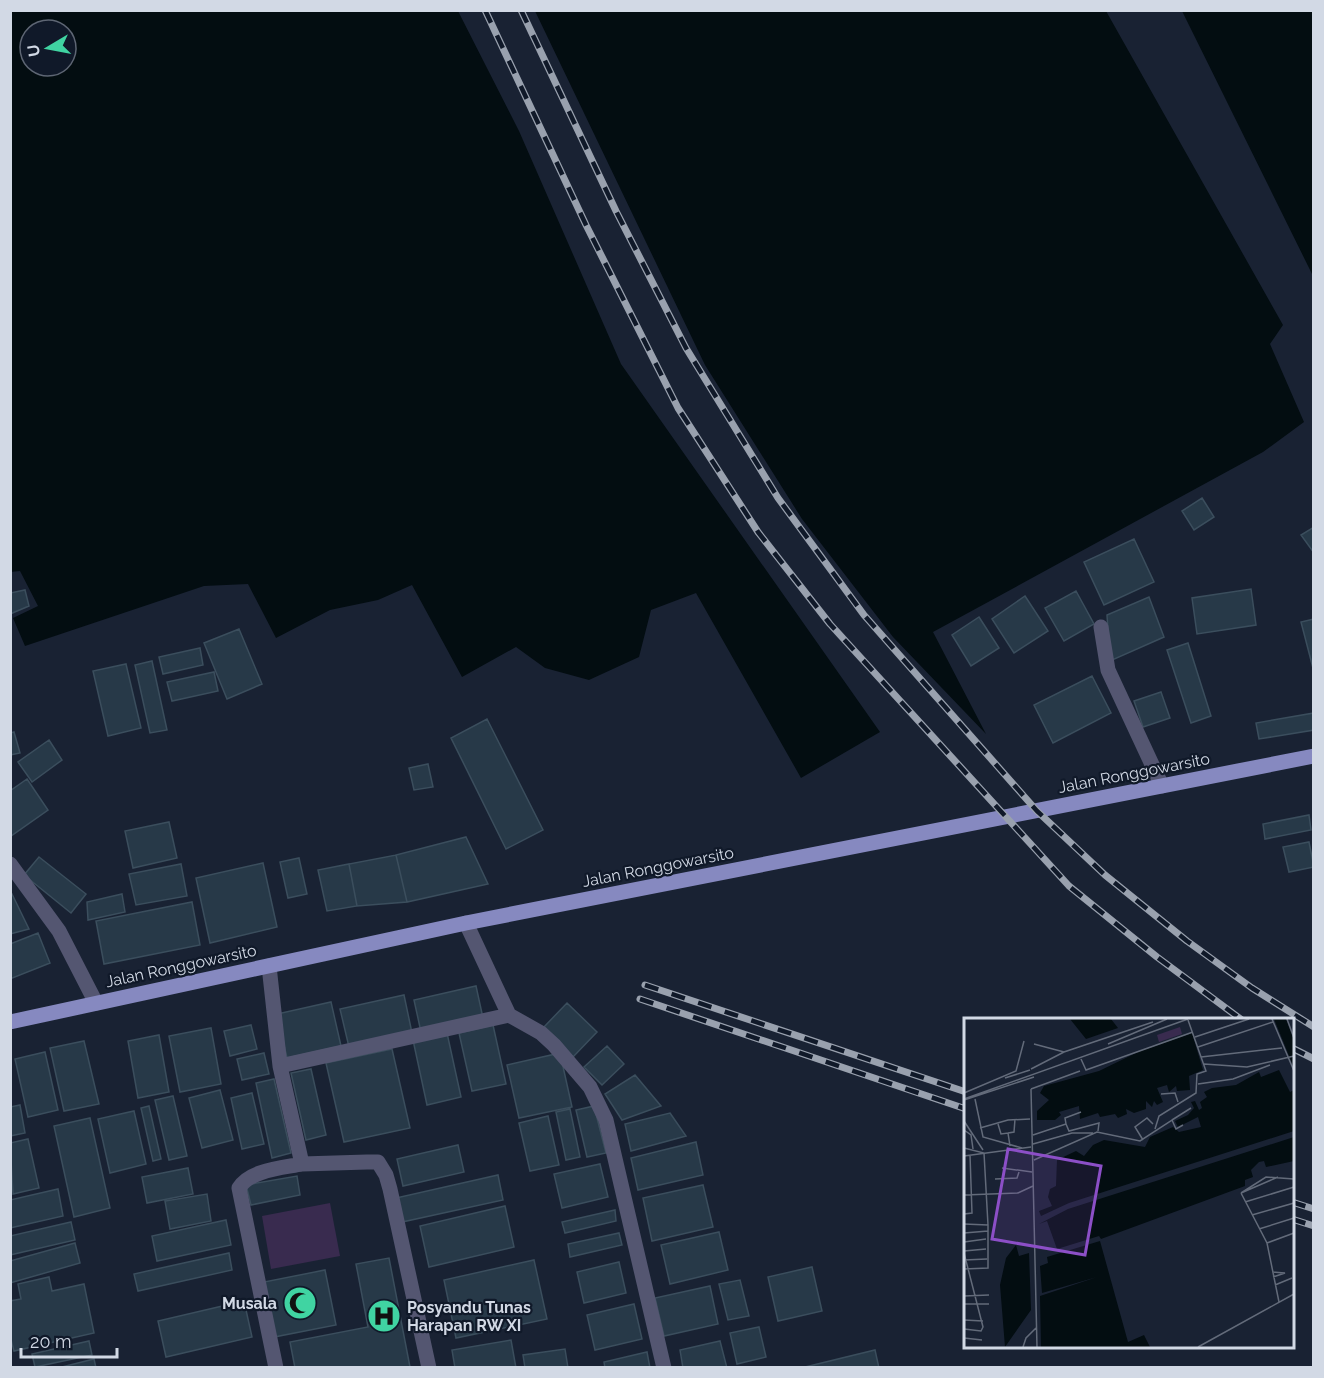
<svg xmlns="http://www.w3.org/2000/svg" width="1324" height="1378" viewBox="0 0 1324 1378" font-family="Raleway,sans-serif">
<style>
.green{fill:#392b4f}
.water{fill:#030d11;fill-rule:evenodd}
.building{fill:#273948;stroke:#3b4e5d;stroke-width:1.5}
.lines{fill:none;stroke-linecap:round;stroke-linejoin:round}
.minor{stroke:#545671;stroke-width:15}
.primary{stroke:#8689c0;stroke-width:15}
.rail-casing{stroke:#99a1ae;stroke-width:7}
.rail{stroke:#101929;stroke-width:4.5;stroke-dasharray:14;stroke-linecap:butt}
.labels{text-anchor:middle;dominant-baseline:central;stroke-width:4.5;stroke-linejoin:round;paint-order:stroke}
.street-label{font-size:16px;fill:#d2d9e5;stroke:#101929}
.poi-label{font-size:16px;font-weight:bold;fill:#d2d9e5;stroke:#101929;text-anchor:end}
.inset-road{fill:none;stroke:#636b7a;stroke-width:1.5}
.view{fill:#8c4fc7;fill-opacity:0.15;stroke:#8c4fc7;stroke-width:3}
.inset-edge{fill:none;stroke:#d2d9e5;stroke-width:3}
</style>
<rect width="100%" height="100%" fill="#192233"/>
<!-- green -->
<path class="green" d="M 330,1203 L 340,1256 L 271,1269 L 262,1216 Z"/>
<!-- water -->
<path class="water" d="M 11,10 L 458,11 L 519,131 L 621,364 L 880,732 L 801,778 L 696,593 L 651,610 L 639,657 L 589,680 L 545,668 L 516,647 L 462,677 L 412,585 L 378,600 L 330,610 L 276,638 L 248,584 L 204,586 L 25,646 L 13,618 L 38,606 L 20,571 L 10,572 ZM 30,30 L 66,30 L 66,66 L 30,66 Z
M 535,11 L 1106,11 L 1283,325 L 1270,344 L 1304,422 L 1263,452 L 933,632 L 986,734 L 893,637 L 802,519 L 705,365 Z
M 1182,11 L 1313,11 L 1313,276 Z"/>
<!-- building -->
<path class="building" d="M 1202,498 L 1214,517 L 1194,530 L 1182,511 Z
M 1314,527 L 1314,553 L 1301,535 Z
M 1134,539 L 1154,582 L 1104,605 L 1084,562 Z
M 1251,589 L 1256,625 L 1197,634 L 1192,598 Z
M 25,590 L 29,606 L 10,614 L 10,593 Z
M 1076,591 L 1094,624 L 1064,641 L 1045,608 Z
M 1025,596 L 1048,631 L 1014,653 L 992,619 Z
M 1149,597 L 1164,637 L 1110,661 L 1107,615 Z
M 979,617 L 999,648 L 971,666 L 952,635 Z
M 1314,619 L 1314,672 L 1301,622 Z
M 239,629 L 262,684 L 227,699 L 204,643 Z
M 1188,643 L 1211,716 L 1191,723 L 1167,650 Z
M 200,648 L 203,665 L 163,674 L 159,657 Z
M 152,661 L 167,730 L 150,733 L 135,665 Z
M 126,664 L 141,728 L 108,736 L 93,671 Z
M 214,672 L 218,691 L 172,701 L 167,682 Z
M 1092,676 L 1111,713 L 1053,743 L 1034,705 Z
M 1161,692 L 1170,718 L 1143,727 L 1134,701 Z
M 1314,713 L 1314,730 L 1259,739 L 1256,723 Z
M 487,719 L 543,830 L 506,849 L 451,738 Z
M 14,732 L 20,753 L 10,755 L 10,733 Z
M 49,740 L 62,760 L 32,782 L 18,762 Z
M 428,764 L 433,787 L 414,790 L 409,768 Z
M 27,779 L 48,810 L 11,836 L 10,791 Z
M 1309,815 L 1311,830 L 1265,839 L 1263,824 Z
M 169,822 L 177,858 L 133,868 L 125,831 Z
M 466,837 L 488,884 L 407,902 L 396,855 Z
M 1309,842 L 1314,867 L 1289,872 L 1283,847 Z
M 396,855 L 407,902 L 357,906 L 349,864 Z
M 39,857 L 86,894 L 71,913 L 24,875 Z
M 299,858 L 307,894 L 288,898 L 280,862 Z
M 263,863 L 277,927 L 210,943 L 196,878 Z
M 181,864 L 187,896 L 136,905 L 129,874 Z
M 349,864 L 357,906 L 327,911 L 318,870 Z
M 12,894 L 29,929 L 10,934 L 10,895 Z
M 122,894 L 125,912 L 88,920 L 87,902 Z
M 192,902 L 200,945 L 104,964 L 96,921 Z
M 38,933 L 50,963 L 10,979 L 10,944 Z
M 476,986 L 483,1018 L 421,1032 L 414,1000 Z
M 404,995 L 412,1033 L 349,1047 L 340,1009 Z
M 331,1002 L 341,1046 L 287,1058 L 277,1014 Z
M 567,1003 L 597,1032 L 573,1057 L 543,1028 Z
M 251,1025 L 257,1049 L 230,1056 L 224,1031 Z
M 493,1025 L 506,1084 L 472,1091 L 459,1033 Z
M 211,1028 L 221,1084 L 180,1092 L 169,1036 Z
M 447,1033 L 461,1097 L 427,1105 L 413,1040 Z
M 159,1035 L 169,1092 L 138,1098 L 128,1041 Z
M 84,1041 L 99,1104 L 64,1111 L 50,1048 Z
M 607,1046 L 624,1064 L 602,1085 L 584,1067 Z
M 392,1049 L 410,1128 L 344,1142 L 326,1063 Z
M 45,1052 L 58,1110 L 28,1117 L 15,1059 Z
M 264,1053 L 269,1074 L 242,1080 L 237,1059 Z
M 560,1053 L 572,1107 L 519,1118 L 507,1065 Z
M 311,1069 L 326,1135 L 306,1140 L 291,1073 Z
M 635,1075 L 661,1106 L 622,1120 L 605,1094 Z
M 274,1079 L 291,1153 L 272,1158 L 256,1083 Z
M 220,1090 L 233,1140 L 202,1148 L 189,1098 Z
M 252,1093 L 264,1144 L 242,1149 L 231,1098 Z
M 173,1096 L 187,1156 L 169,1160 L 155,1100 Z
M 20,1105 L 25,1133 L 10,1136 L 10,1107 Z
M 149,1106 L 161,1159 L 153,1161 L 141,1108 Z
M 594,1106 L 606,1153 L 587,1157 L 576,1110 Z
M 570,1109 L 580,1157 L 566,1160 L 556,1112 Z
M 134,1111 L 146,1164 L 110,1173 L 98,1119 Z
M 670,1113 L 686,1136 L 631,1151 L 625,1124 Z
M 548,1116 L 559,1165 L 530,1171 L 519,1123 Z
M 90,1118 L 110,1208 L 74,1217 L 54,1126 Z
M 28,1139 L 39,1188 L 13,1194 L 10,1143 Z
M 696,1142 L 703,1175 L 638,1190 L 631,1158 Z
M 458,1145 L 464,1172 L 403,1186 L 397,1159 Z
M 600,1164 L 608,1197 L 562,1208 L 554,1174 Z
M 188,1168 L 193,1194 L 147,1203 L 142,1177 Z
M 498,1175 L 503,1200 L 402,1222 L 396,1198 Z
M 297,1176 L 300,1195 L 251,1205 L 246,1185 Z
M 703,1185 L 713,1227 L 652,1241 L 643,1198 Z
M 58,1189 L 63,1216 L 10,1228 L 10,1200 Z
M 207,1194 L 211,1221 L 170,1229 L 165,1201 Z
M 505,1206 L 514,1247 L 429,1267 L 420,1226 Z
M 615,1210 L 616,1221 L 565,1233 L 562,1222 Z
M 226,1220 L 231,1245 L 157,1261 L 152,1236 Z
M 71,1222 L 75,1240 L 10,1255 L 10,1236 Z
M 719,1232 L 728,1270 L 670,1284 L 661,1245 Z
M 619,1233 L 622,1245 L 570,1257 L 568,1244 Z
M 75,1243 L 80,1263 L 10,1283 L 10,1261 Z
M 229,1253 L 232,1270 L 138,1291 L 134,1274 Z
M 389,1258 L 410,1367 L 295,1368 L 290,1342 L 368,1327 L 356,1264 Z
M 534,1260 L 547,1319 L 456,1338 L 444,1280 Z
M 619,1262 L 626,1293 L 584,1303 L 577,1272 Z
M 812,1267 L 822,1311 L 778,1321 L 768,1277 Z
M 325,1270 L 336,1325 L 274,1337 L 264,1282 Z
M 49,1277 L 52,1291 L 84,1284 L 94,1333 L 14,1351 L 10,1336 L 10,1301 L 21,1299 L 18,1284 Z
M 740,1280 L 749,1316 L 728,1320 L 719,1284 Z
M 710,1286 L 718,1324 L 664,1336 L 655,1298 Z
M 244,1301 L 252,1337 L 166,1357 L 158,1321 Z
M 634,1304 L 642,1339 L 595,1350 L 587,1315 Z
M 759,1327 L 766,1357 L 737,1364 L 730,1333 Z
M 511,1340 L 516,1368 L 455,1368 L 452,1350 Z
M 89,1341 L 92,1355 L 35,1367 L 32,1354 Z
M 720,1341 L 727,1368 L 683,1368 L 680,1350 Z
M 565,1349 L 568,1368 L 525,1368 L 523,1355 Z
M 875,1350 L 879,1368 L 801,1368 Z
M 647,1352 L 650,1368 L 605,1368 L 604,1362 Z
M 94,1359 L 96,1368 L 58,1368 Z"/>
<g class="lines">
<!-- minor -->
<path class="minor" d="M 1101,627 L 1108,670 L 1162,786
M 10,864 L 59,931 L 96,1003
M 466,923 L 509,1015 L 541,1033 L 554,1045 L 590,1087 L 606,1120 L 664,1368
M 269,966 L 280,1066 L 302,1164 C 282,1168 250,1170 239,1188 L 276,1368
M 280,1066 L 509,1015
M 302,1164 L 367,1162 L 378,1162 L 386,1175 L 390,1189 L 429,1368"/>
<!-- primary -->
<path class="primary" d="M 10,1022 L 466,923 L 1314,756"/>
<!-- rail casing -->
<g class="rail-casing">
<path id="rail" d="M 485,10 L 586,225 L 678,408 L 758,532 L 830,624 L 1069,886 L 1157,957 L 1242,1020
M 521,10 L 616,211 L 686,348 L 778,498 L 864,615 L 1037,811 L 1105,875 L 1187,941 L 1252,988 L 1314,1027
M 645,985 L 966,1092
M 640,999 L 966,1109
M 1292,1048 L 1314,1059
M 1292,1202 L 1314,1209
M 1292,1219 L 1314,1226"/>
</g>
<!-- rail -->
<use href="#rail" class="rail"/>
</g>
<!-- icons -->
<defs>
<g id="mosque-disc" transform="scale(1.725)"><circle r="9.5" fill="#40d4a2" stroke="#101929"/><path d="M3.5-4.9A6 6 0 1 0 3.5 4.9A5 5 0 1 1 3.5-4.9Z" fill="#111"/></g>
<g id="hospital-disc" transform="scale(1.725)"><circle r="9.5" fill="#40d4a2" stroke="#101929"/><path d="M-5-5h3v3.5h4V-5h3V5h-3V1.5h-4V5h-3Z" fill="#111"/></g>
</defs>
<g fill-rule="evenodd">
<use href="#mosque-disc" x="300" y="1303"/>
<use href="#hospital-disc" x="384" y="1316"/>
</g>
<g class="labels">
<!-- street labels -->
<g class="street-label">
<text transform="translate(1134 773) rotate(-11)">Jalan Ronggowarsito</text>
<text transform="translate(658 867) rotate(-11)">Jalan Ronggowarsito</text>
<text transform="translate(181 966) rotate(-12)">Jalan Ronggowarsito</text>
</g>
<!-- poi labels -->
<g class="poi-label">
<text x="277" y="1303">Musala</text>
<text x="407" y="1307" text-anchor="start">Posyandu Tunas<tspan x="407" dy="18">Harapan RW XI</tspan></text>
</g>
</g>
<!-- overview -->
<g transform="translate(964 1018)">
<rect width="330" height="330" fill="#192233"/>
<path d="M 216,9 L 218,16 L 195,24 L 193,17 Z" fill="#392b4f"/>
<path d="M 106,1 L 147,1 L 154,10 L 122,21 ZM 310,1 L 322,1 L 330,23 L 330,50 ZM 228,15 L 239,52 L 225,58 L 226,72 L 213,73 L 212,68 L 205,74 L 203,67 L 193,70 L 199,84 L 193,87 L 190,83 L 188,89 L 182,83 L 182,91 L 170,95 L 162,91 L 163,96 L 154,100 L 151,96 L 136,99 L 134,95 L 116,101 L 115,88 L 95,94 L 97,97 L 91,102 L 73,102 L 73,93 L 85,82 L 76,75 L 80,68 L 135,53 L 174,34 ZM 315,52 L 326,74 L 330,72 L 330,113 L 105,185 L 77,198 L 75,193 L 88,188 L 84,179 L 86,171 L 92,168 L 93,142 L 112,133 L 120,138 L 129,127 L 140,122 L 181,129 L 186,119 L 209,109 L 215,114 L 237,109 L 234,99 L 214,109 L 211,103 L 224,97 L 230,90 L 227,84 L 231,83 L 235,92 L 238,90 L 236,84 L 243,79 L 240,74 L 248,70 L 272,67 L 295,54 L 297,59 ZM 330,119 L 330,143 L 302,149 L 300,143 L 295,144 L 287,152 L 289,159 L 281,162 L 281,168 L 137,221 L 135,218 L 93,231 L 83,203 L 75,206 L 104,191 ZM 136,223 L 164,324 L 180,317 L 186,329 L 77,329 L 76,278 L 133,259 L 78,275 L 76,248 L 84,245 L 83,239 ZM 52,227 L 55,238 L 65,235 L 67,292 L 41,329 L 36,267 L 42,240 Z" fill="#030d11"/>
<path class="inset-road" d="M 308,1 L 330,53M 323,1 L 330,20M 231,19 L 285,1M 70,26 L 100,34M 144,26 L 203,1M 234,29 L 309,4M 237,39 L 318,30M 117,41 L 122,52 L 229,14M 240,46 L 283,49 L 330,38M 67,51 L 100,34 L 189,4M 41,60 L 66,52M 234,66 L 269,61 L 306,47M 67,71 L 116,53M 67,71 L 73,329M 0,75 L 52,53 L 60,23M 197,76 L 211,75 L 214,84M 0,81 L 224,1M 11,81 L 19,119 L 58,130M 0,82 L 70,59M 208,102 L 227,90M 0,103 L 19,132M 34,106 L 37,116 L 44,115 L 46,128M 102,106 L 105,113 L 135,105 L 134,113M 16,110 L 44,102 L 66,101M 191,111 L 195,98 L 232,75 L 233,56 L 242,53 L 224,2M 0,112 L 7,117 L 9,131M 44,115 L 50,114 L 51,101M 69,117 L 102,106 L 101,100 L 117,94M 179,122 L 171,109 L 183,100 L 189,106M 69,126 L 108,115 L 129,115M 0,130 L 20,135 L 24,207 L 24,250 L 0,251M 0,138 L 67,129M 70,142 L 133,114 L 176,123 L 208,102 L 212,111 L 219,107M 38,150 L 68,154M 31,161 L 53,160 L 55,154M 277,175 L 303,225 L 315,284M 277,175 L 302,159 L 330,161M 277,175 L 314,159M 0,177 L 54,175 L 69,168M 281,184 L 330,169M 0,196 L 8,195 L 6,137M 288,197 L 330,185M 0,206 L 24,207M 295,211 L 330,200M 0,215 L 24,213M 0,224 L 22,221M 303,225 L 330,215M 0,233 L 22,231M 0,235 L 19,309 L 17,313 L 0,311M 0,242 L 23,241M 308,254 L 321,255 L 309,259M 311,267 L 328,260M 0,278 L 25,277M 0,286 L 25,286M 0,302 L 19,303M 0,320 L 18,322M 59,329 L 62,320 L 72,310M 234,329 L 330,276"/>
<path class="view" d="M 44,131 L 137,148 L 121,237 L 28,221 Z"/>
<rect width="330" height="330" class="inset-edge"/>
</g>
<!-- border -->
<rect width="1324" height="1378" fill="none" stroke="#d2d9e5" stroke-width="24"/>
<!-- north arrow -->
<g transform="translate(48 48) rotate(260)"><circle r="28" fill="#101929" stroke="#5e6674" stroke-width="1.5"/>
<path d="M0-4.5L10 22L0 15L-10 22Z" fill="#40d4a2"/>
<text y="-9" font-size="16" font-weight="bold" text-anchor="middle" fill="#d2d9e5">U</text>
</g>
<!-- scale -->
<path d="M21 1348v9h96v-9" fill="none" stroke="#d2d9e5" stroke-width="3"/>
<text x="30" y="1348" font-size="18" fill="#d2d9e5" stroke="#101929" stroke-width="4.5" paint-order="stroke">20 m</text>
</svg>
